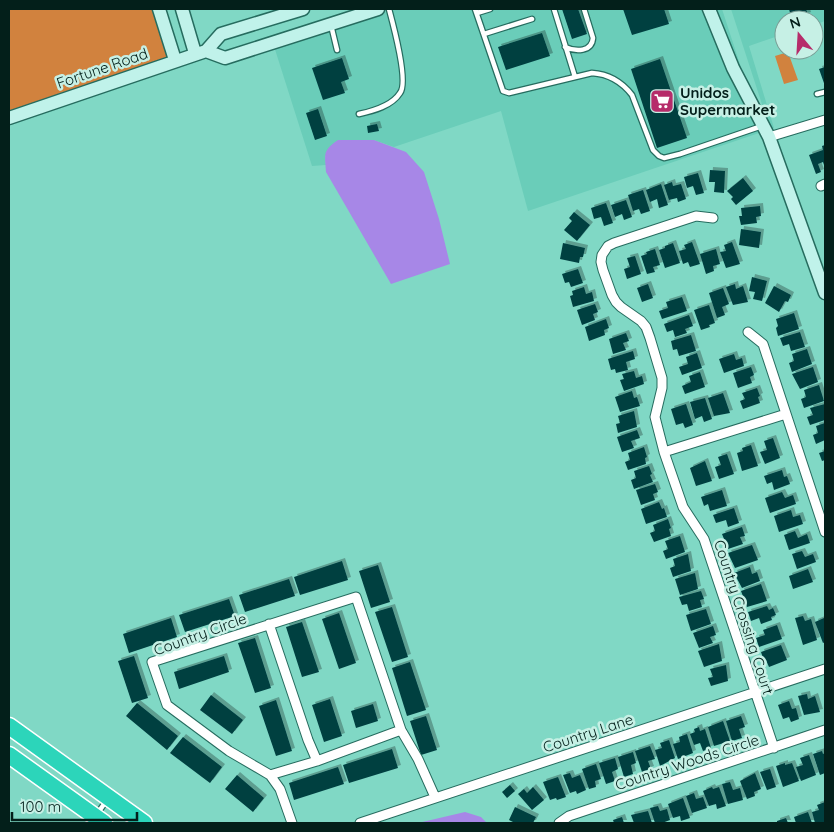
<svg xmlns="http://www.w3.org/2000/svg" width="834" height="832" viewBox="0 0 834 832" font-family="Quicksand,sans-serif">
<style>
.built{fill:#6acdb9}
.green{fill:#d1823e}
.water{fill:#a787e7}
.building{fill:#013f41;filter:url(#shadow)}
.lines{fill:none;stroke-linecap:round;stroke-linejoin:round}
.lane-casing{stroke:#266c5f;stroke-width:7}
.street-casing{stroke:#266c5f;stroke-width:11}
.secondary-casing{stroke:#266c5f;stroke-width:15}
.highway-casing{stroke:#fff;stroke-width:19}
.lane{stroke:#fff;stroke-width:4.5}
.street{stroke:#fff;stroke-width:9}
.secondary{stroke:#c0f2ea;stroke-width:12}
.highway{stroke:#2cd5ba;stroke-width:16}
.labels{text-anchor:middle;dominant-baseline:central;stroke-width:5;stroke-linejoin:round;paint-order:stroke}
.street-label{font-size:15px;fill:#031f1a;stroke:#c6f0e5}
.poi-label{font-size:15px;font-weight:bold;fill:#031f1a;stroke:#c6f0e5;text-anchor:start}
</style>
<defs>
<filter id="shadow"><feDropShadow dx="3" dy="-3" stdDeviation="0" flood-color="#0004"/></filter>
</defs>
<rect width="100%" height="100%" fill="#80d8c5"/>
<!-- built -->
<path class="built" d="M 368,9 L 722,9 L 762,132 L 528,211 L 501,111 L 394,147 L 374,140 L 325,156 L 326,165 L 312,166 L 272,40 Z
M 731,9 L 825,9 L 825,21 L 814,25 L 814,20 L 784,20 L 784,34 L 749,46 L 774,128 L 770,129 Z"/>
<!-- green -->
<path class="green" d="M 9,9 L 155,9 L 171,62 L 9,115 Z
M 788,52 L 798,80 L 784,84 L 775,56 Z"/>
<!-- water -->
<path class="water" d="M 338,140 L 374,140 L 406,152 L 424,172 L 439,219 L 450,264 L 391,284 L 326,172 C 325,154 322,151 338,140 Z
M 465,812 L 481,817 L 487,823 L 418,823 Z"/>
<!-- building -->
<path class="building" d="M 562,9 L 578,9 L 587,34 L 572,39 Z
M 623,9 L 664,9 L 669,24 L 632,35 Z
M 789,9 L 806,9 L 808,15 L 792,20 Z
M 542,33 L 550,56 L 506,70 L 498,47 Z
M 342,58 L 349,79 L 341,82 L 345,93 L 323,100 L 312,68 Z
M 660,59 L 687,138 L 657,148 L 631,69 Z
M 825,67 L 825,86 L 819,69 Z
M 318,109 L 327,136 L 315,140 L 306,113 Z
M 377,124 L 379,131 L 368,133 L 367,126 Z
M 825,145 L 825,168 L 823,162 L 818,164 L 821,172 L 816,174 L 809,155 L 823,150 L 822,146 Z
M 710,170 L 725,171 L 724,193 L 714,192 L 715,182 L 709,182 Z
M 698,173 L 704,193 L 696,195 L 693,186 L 687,188 L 684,177 Z
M 743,178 L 753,191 L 736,205 L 731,199 L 733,197 L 727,191 Z
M 672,182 L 673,186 L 681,184 L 686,199 L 678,202 L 677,198 L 669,200 L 664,185 Z
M 661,184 L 668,205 L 659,208 L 657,199 L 650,202 L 646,190 Z
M 643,190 L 650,211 L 641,214 L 639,209 L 633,211 L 628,195 Z
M 626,200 L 632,217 L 624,220 L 622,214 L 615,217 L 611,205 Z
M 606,203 L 613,223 L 604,226 L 601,217 L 594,219 L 591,208 Z
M 760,206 L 761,216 L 756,217 L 757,223 L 741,225 L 739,216 L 742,216 L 741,208 Z
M 574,212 L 590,225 L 577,241 L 564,230 L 572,221 L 569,218 Z
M 741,229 L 761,232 L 759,248 L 739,245 Z
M 692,242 L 700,264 L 690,267 L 688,262 L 683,264 L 679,251 L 686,249 L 684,245 Z
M 732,242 L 740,264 L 726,268 L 720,252 L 726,251 L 724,245 Z
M 563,243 L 585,248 L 583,257 L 580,257 L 579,263 L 560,259 Z
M 673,243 L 680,263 L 665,268 L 659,250 L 665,248 L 665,246 Z
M 655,249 L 660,265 L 653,267 L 655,272 L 647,274 L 641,256 L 647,254 L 646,252 Z
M 716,249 L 720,264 L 713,266 L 714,271 L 706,274 L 700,254 Z
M 635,256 L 641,274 L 627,279 L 624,269 L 630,267 L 627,258 Z
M 578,269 L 583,283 L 571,287 L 569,282 L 565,283 L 562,274 Z
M 752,277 L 767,281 L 762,301 L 753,299 L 755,292 L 749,291 Z
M 648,284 L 653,298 L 642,302 L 637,288 Z
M 735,284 L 736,289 L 743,286 L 748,302 L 733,305 L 726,287 Z
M 774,286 L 791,295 L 788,302 L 785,301 L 779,312 L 765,303 Z
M 584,287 L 586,294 L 592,292 L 594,301 L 573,307 L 570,296 L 573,295 L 572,291 Z
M 723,288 L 729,304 L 722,307 L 725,315 L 717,318 L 709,293 Z
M 682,297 L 687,311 L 662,319 L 659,311 L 668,308 L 666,302 Z
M 595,304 L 598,312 L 593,314 L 595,320 L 582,325 L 577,310 Z
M 709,305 L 715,323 L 709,325 L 710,327 L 701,330 L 694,310 Z
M 794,313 L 799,329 L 778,336 L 776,328 L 778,326 L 776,319 Z
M 689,315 L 693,326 L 685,329 L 687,333 L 675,337 L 673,330 L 667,332 L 664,324 Z
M 606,319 L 609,328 L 604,330 L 605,335 L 589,341 L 585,327 Z
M 800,332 L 805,347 L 791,351 L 789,344 L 783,346 L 780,338 Z
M 626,333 L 629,341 L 623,343 L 626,350 L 613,354 L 609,339 Z
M 691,335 L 696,351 L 679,356 L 677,349 L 673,350 L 671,341 Z
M 807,349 L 812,364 L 792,372 L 789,363 L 794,361 L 792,354 Z
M 633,351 L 635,359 L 626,362 L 628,370 L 616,373 L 615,369 L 611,370 L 608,359 Z
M 697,353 L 702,368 L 682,375 L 679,367 L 688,364 L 686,357 Z
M 734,354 L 736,360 L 742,358 L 744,366 L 724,373 L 719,359 Z
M 751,367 L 754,375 L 750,377 L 752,383 L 738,388 L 733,373 Z
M 813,367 L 818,382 L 800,389 L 792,374 Z
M 634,371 L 636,378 L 642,376 L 644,384 L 624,391 L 620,380 L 624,379 L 622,374 Z
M 700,372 L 705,387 L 685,394 L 682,386 L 691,382 L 689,376 Z
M 819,385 L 824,401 L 804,408 L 801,399 L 806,397 L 804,390 Z
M 757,388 L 760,396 L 758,397 L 760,403 L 743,409 L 740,401 L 745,399 L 742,393 Z
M 632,391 L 634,398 L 637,397 L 640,406 L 620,412 L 615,397 Z
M 723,393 L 730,413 L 714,416 L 708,398 Z
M 705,398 L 712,419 L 704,422 L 702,416 L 695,419 L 690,402 Z
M 686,404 L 693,425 L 685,428 L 683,423 L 676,425 L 671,409 Z
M 825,404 L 825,420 L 810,425 L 807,417 L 813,415 L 810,408 Z
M 634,411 L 637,427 L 618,433 L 616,424 L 620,423 L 618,416 Z
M 825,423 L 825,440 L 816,444 L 813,435 L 818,433 L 816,426 Z
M 637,430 L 640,438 L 631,441 L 634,448 L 622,452 L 617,437 Z
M 773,438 L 780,458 L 765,464 L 760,452 L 767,450 L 764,441 Z
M 751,445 L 758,466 L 742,471 L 737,453 L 743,451 L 742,448 Z
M 644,447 L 647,457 L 645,458 L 646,464 L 628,470 L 625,462 L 630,460 L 628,453 Z
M 825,451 L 825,460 L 822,461 L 819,453 Z
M 727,454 L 734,474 L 719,479 L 715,467 L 721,465 L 718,457 Z
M 705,461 L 712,481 L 696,486 L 690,468 Z
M 649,466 L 652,474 L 650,475 L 653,482 L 634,489 L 631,480 L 636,478 L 634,471 Z
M 782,470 L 784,477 L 787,476 L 790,484 L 774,490 L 772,482 L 767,484 L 764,476 Z
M 655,484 L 658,492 L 653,494 L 655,500 L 641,505 L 636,490 Z
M 722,490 L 727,506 L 710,511 L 708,504 L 704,506 L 701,497 Z
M 782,492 L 785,498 L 793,495 L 796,504 L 770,513 L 765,498 Z
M 659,502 L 662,509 L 664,508 L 667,517 L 646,524 L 641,509 Z
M 734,508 L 739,523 L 728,527 L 726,520 L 716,523 L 713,515 Z
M 791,510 L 793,517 L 800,515 L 803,524 L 779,532 L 774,516 Z
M 668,519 L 671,528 L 669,529 L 671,536 L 654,542 L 650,533 L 655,531 L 653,525 Z
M 742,527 L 745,536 L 740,537 L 743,544 L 728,549 L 722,534 Z
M 795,531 L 798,538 L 807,534 L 810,543 L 789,550 L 784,535 Z
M 680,536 L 685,552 L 666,559 L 663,551 L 668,549 L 665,541 Z
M 752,545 L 758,560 L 735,568 L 728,553 Z
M 802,551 L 805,557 L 813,554 L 816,562 L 797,569 L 792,554 Z
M 688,554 L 691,571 L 673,577 L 670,568 L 675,566 L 673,559 Z
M 342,561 L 348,580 L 300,595 L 294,577 Z
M 378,565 L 390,602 L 371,608 L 359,571 Z
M 750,567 L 752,574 L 757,572 L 760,581 L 742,588 L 734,573 Z
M 808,569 L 813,582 L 793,589 L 789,576 Z
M 695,573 L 698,589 L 680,595 L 675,579 Z
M 289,579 L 295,596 L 245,612 L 239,595 Z
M 761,584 L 767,601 L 747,607 L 741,591 Z
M 701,591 L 704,599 L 700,600 L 702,607 L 689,611 L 687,604 L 682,605 L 679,597 Z
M 229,599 L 235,616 L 185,632 L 179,615 Z
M 767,606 L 769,610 L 773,608 L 776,615 L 771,617 L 772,620 L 761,624 L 759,618 L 751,621 L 748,612 Z
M 392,607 L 408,657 L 392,662 L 375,612 Z
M 706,609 L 711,624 L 691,631 L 686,615 Z
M 339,613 L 356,663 L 339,669 L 322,619 Z
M 803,616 L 805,621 L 811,619 L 817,640 L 803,645 L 795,618 Z
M 171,618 L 177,637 L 129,653 L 123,634 Z
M 824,618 L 825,623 L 825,642 L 823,643 L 815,622 Z
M 302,622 L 319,672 L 302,677 L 286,627 Z
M 777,625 L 782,639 L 759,647 L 756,638 L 765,635 L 763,630 Z
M 713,626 L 716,635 L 710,637 L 713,643 L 699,648 L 693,633 Z
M 255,638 L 271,688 L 255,693 L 238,643 Z
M 719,644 L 722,661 L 704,667 L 698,651 Z
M 781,645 L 787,660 L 769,667 L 766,660 L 764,661 L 761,652 Z
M 134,656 L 148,698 L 132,703 L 118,661 Z
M 224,656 L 229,672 L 179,689 L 174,672 Z
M 410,662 L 426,710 L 407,716 L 392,668 Z
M 726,665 L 728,681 L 711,686 L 708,678 L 713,677 L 710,669 Z
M 807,694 L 808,699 L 815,696 L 820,712 L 804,715 L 798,696 Z
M 211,695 L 243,720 L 232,734 L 200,710 Z
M 330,699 L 342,736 L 324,742 L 312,705 Z
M 276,700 L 292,751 L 276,756 L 259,706 Z
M 789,701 L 792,709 L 796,708 L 799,719 L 791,722 L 789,717 L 783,719 L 778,705 Z
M 137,703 L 178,736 L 167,750 L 126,716 Z
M 373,704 L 378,721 L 356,728 L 351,711 Z
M 426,716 L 437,750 L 421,755 L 410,721 Z
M 741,716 L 745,727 L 739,729 L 742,738 L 732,741 L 726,721 Z
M 723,721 L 730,741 L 714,746 L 708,727 Z
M 699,727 L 700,731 L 705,729 L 711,748 L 703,751 L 700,743 L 694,745 L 690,734 L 695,732 L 694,729 Z
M 687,734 L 693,753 L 678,759 L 673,744 L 680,742 L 679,737 Z
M 183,737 L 222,767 L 210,783 L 170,753 Z
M 669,740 L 675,758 L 660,766 L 655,750 L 662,748 L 660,743 Z
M 650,746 L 655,759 L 648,761 L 651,769 L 642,772 L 635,751 Z
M 392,749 L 398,768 L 349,783 L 343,765 Z
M 822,751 L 823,754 L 825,753 L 825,773 L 820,775 L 813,754 Z
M 633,752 L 636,763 L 631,765 L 633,774 L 624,777 L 618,757 Z
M 809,755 L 816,775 L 801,781 L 796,767 L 803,765 L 800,758 Z
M 615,758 L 618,769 L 612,772 L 615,781 L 606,784 L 599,763 Z
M 785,763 L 785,765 L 792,763 L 799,781 L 783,787 L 776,766 Z
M 596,764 L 601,779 L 595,781 L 596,787 L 589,789 L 582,769 Z
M 338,767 L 344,784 L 294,800 L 289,783 Z
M 770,769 L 776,787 L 767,790 L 760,772 Z
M 570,773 L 572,778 L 580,775 L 586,790 L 577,794 L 576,791 L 570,793 L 563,775 Z
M 755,773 L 761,789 L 754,792 L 755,796 L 747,799 L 740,781 Z
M 237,775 L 264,798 L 253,812 L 225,789 Z
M 558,777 L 566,797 L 557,800 L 556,798 L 550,800 L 543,782 Z
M 730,782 L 733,790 L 740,788 L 743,800 L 728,804 L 722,784 Z
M 510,785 L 515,791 L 507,798 L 502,792 Z
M 533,787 L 544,800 L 532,810 L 518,794 L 524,789 L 527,793 Z
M 712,787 L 713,789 L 719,787 L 726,806 L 717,809 L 716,804 L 709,806 L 703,791 Z
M 694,793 L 696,799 L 703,797 L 707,808 L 692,813 L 686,796 Z
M 683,798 L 690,818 L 681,821 L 680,816 L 673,818 L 668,804 Z
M 825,802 L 824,823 L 815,823 L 812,812 L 819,810 L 817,805 Z
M 658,806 L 660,811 L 667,809 L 670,820 L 662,823 L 655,823 L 650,808 Z
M 515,807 L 536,817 L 533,823 L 515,823 L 509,820 Z
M 648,811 L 652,823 L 634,823 L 631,815 Z
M 808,812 L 812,823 L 796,823 L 794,817 Z
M 622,817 L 624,823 L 614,823 L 613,820 Z
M 786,818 L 788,823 L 777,823 L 777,821 Z"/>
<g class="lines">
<!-- lane casing -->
<g class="lane-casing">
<path id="lane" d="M 475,9 L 503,91 L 509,93 L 592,73 C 608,74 622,82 632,95 L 653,150 L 659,156 L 664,158 L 680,154 L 762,126
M 554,9 L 575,77
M 477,13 L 490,9
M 331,25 L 337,50
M 484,34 L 532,19
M 565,47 C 576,52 592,52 593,38 L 584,9
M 817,94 L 825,92
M 359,114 C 373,111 392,106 400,93 C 409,82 393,24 389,9
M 97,814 L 107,800"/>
</g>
<!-- street casing -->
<g class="street-casing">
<path id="street" d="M 769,137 L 825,120
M 821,186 L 825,184
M 713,218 L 696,216 L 614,243 L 608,246 L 602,255 L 601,262 L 603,270 L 612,295 L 616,302 L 621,307 L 641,321 L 646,327 L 650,338 L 662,378 L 662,388 L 655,417 L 664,452 L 683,507 L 704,539 L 774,748
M 748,332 L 763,344 L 825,532
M 664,452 L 786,414
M 269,624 L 308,740 L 317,761
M 401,730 L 317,761 L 270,775 L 229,751 L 167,705 L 152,662 L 356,597 L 401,730 L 418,759 L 435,797
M 270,775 L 280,789 L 292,823
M 360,823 L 825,669
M 559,823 L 569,816 L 825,730"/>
</g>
<!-- secondary casing -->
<g class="secondary-casing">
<path id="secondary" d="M 159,9 L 175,60
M 182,9 L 195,53
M 709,9 L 733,68 L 769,137 L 825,293
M 206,51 L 225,58 L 378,9
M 9,118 L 206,51 L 221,34 L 303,9"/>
</g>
<!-- highway casing -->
<g class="highway-casing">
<path id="highway" d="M 9,726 L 144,823
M 9,755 L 104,823"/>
</g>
<!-- lane -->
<use href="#lane" class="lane"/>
<!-- street -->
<use href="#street" class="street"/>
<!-- secondary -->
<use href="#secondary" class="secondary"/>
<!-- highway -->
<use href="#highway" class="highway"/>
</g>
<!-- icons -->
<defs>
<g id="supermarket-square" transform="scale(1.25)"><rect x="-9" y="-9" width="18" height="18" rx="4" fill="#b62c6a" stroke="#c6f0e5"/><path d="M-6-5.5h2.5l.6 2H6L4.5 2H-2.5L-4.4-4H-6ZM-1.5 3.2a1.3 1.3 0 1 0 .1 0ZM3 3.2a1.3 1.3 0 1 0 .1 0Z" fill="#fff"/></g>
</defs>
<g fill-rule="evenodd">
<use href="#supermarket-square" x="662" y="101"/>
</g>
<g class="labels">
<!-- street labels -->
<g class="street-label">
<text transform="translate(102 68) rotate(-19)">Fortune Road</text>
<text transform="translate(744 617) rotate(72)">Country Crossing Court</text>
<text transform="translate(200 634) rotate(-20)">Country Circle</text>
<text transform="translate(588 733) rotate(-18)">Country Lane</text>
<text transform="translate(687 762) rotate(-18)">Country Woods Circle</text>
</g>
<!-- poi labels -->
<g class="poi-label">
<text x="680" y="92">Unidos<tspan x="680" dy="17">Supermarket</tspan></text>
</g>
</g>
<!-- border -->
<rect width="834" height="832" fill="none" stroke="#031f1a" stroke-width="20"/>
<!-- north arrow -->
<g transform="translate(799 35) rotate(342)"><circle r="24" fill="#c6f0e5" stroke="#789c94"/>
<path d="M0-4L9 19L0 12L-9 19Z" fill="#b62c6a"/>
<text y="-8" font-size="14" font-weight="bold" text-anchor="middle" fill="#031f1a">N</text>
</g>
<!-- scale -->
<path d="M12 812v8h125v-8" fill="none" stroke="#031f1a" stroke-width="2.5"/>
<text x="20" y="812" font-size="15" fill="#031f1a" stroke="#c6f0e5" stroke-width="4" paint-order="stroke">100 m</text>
</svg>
